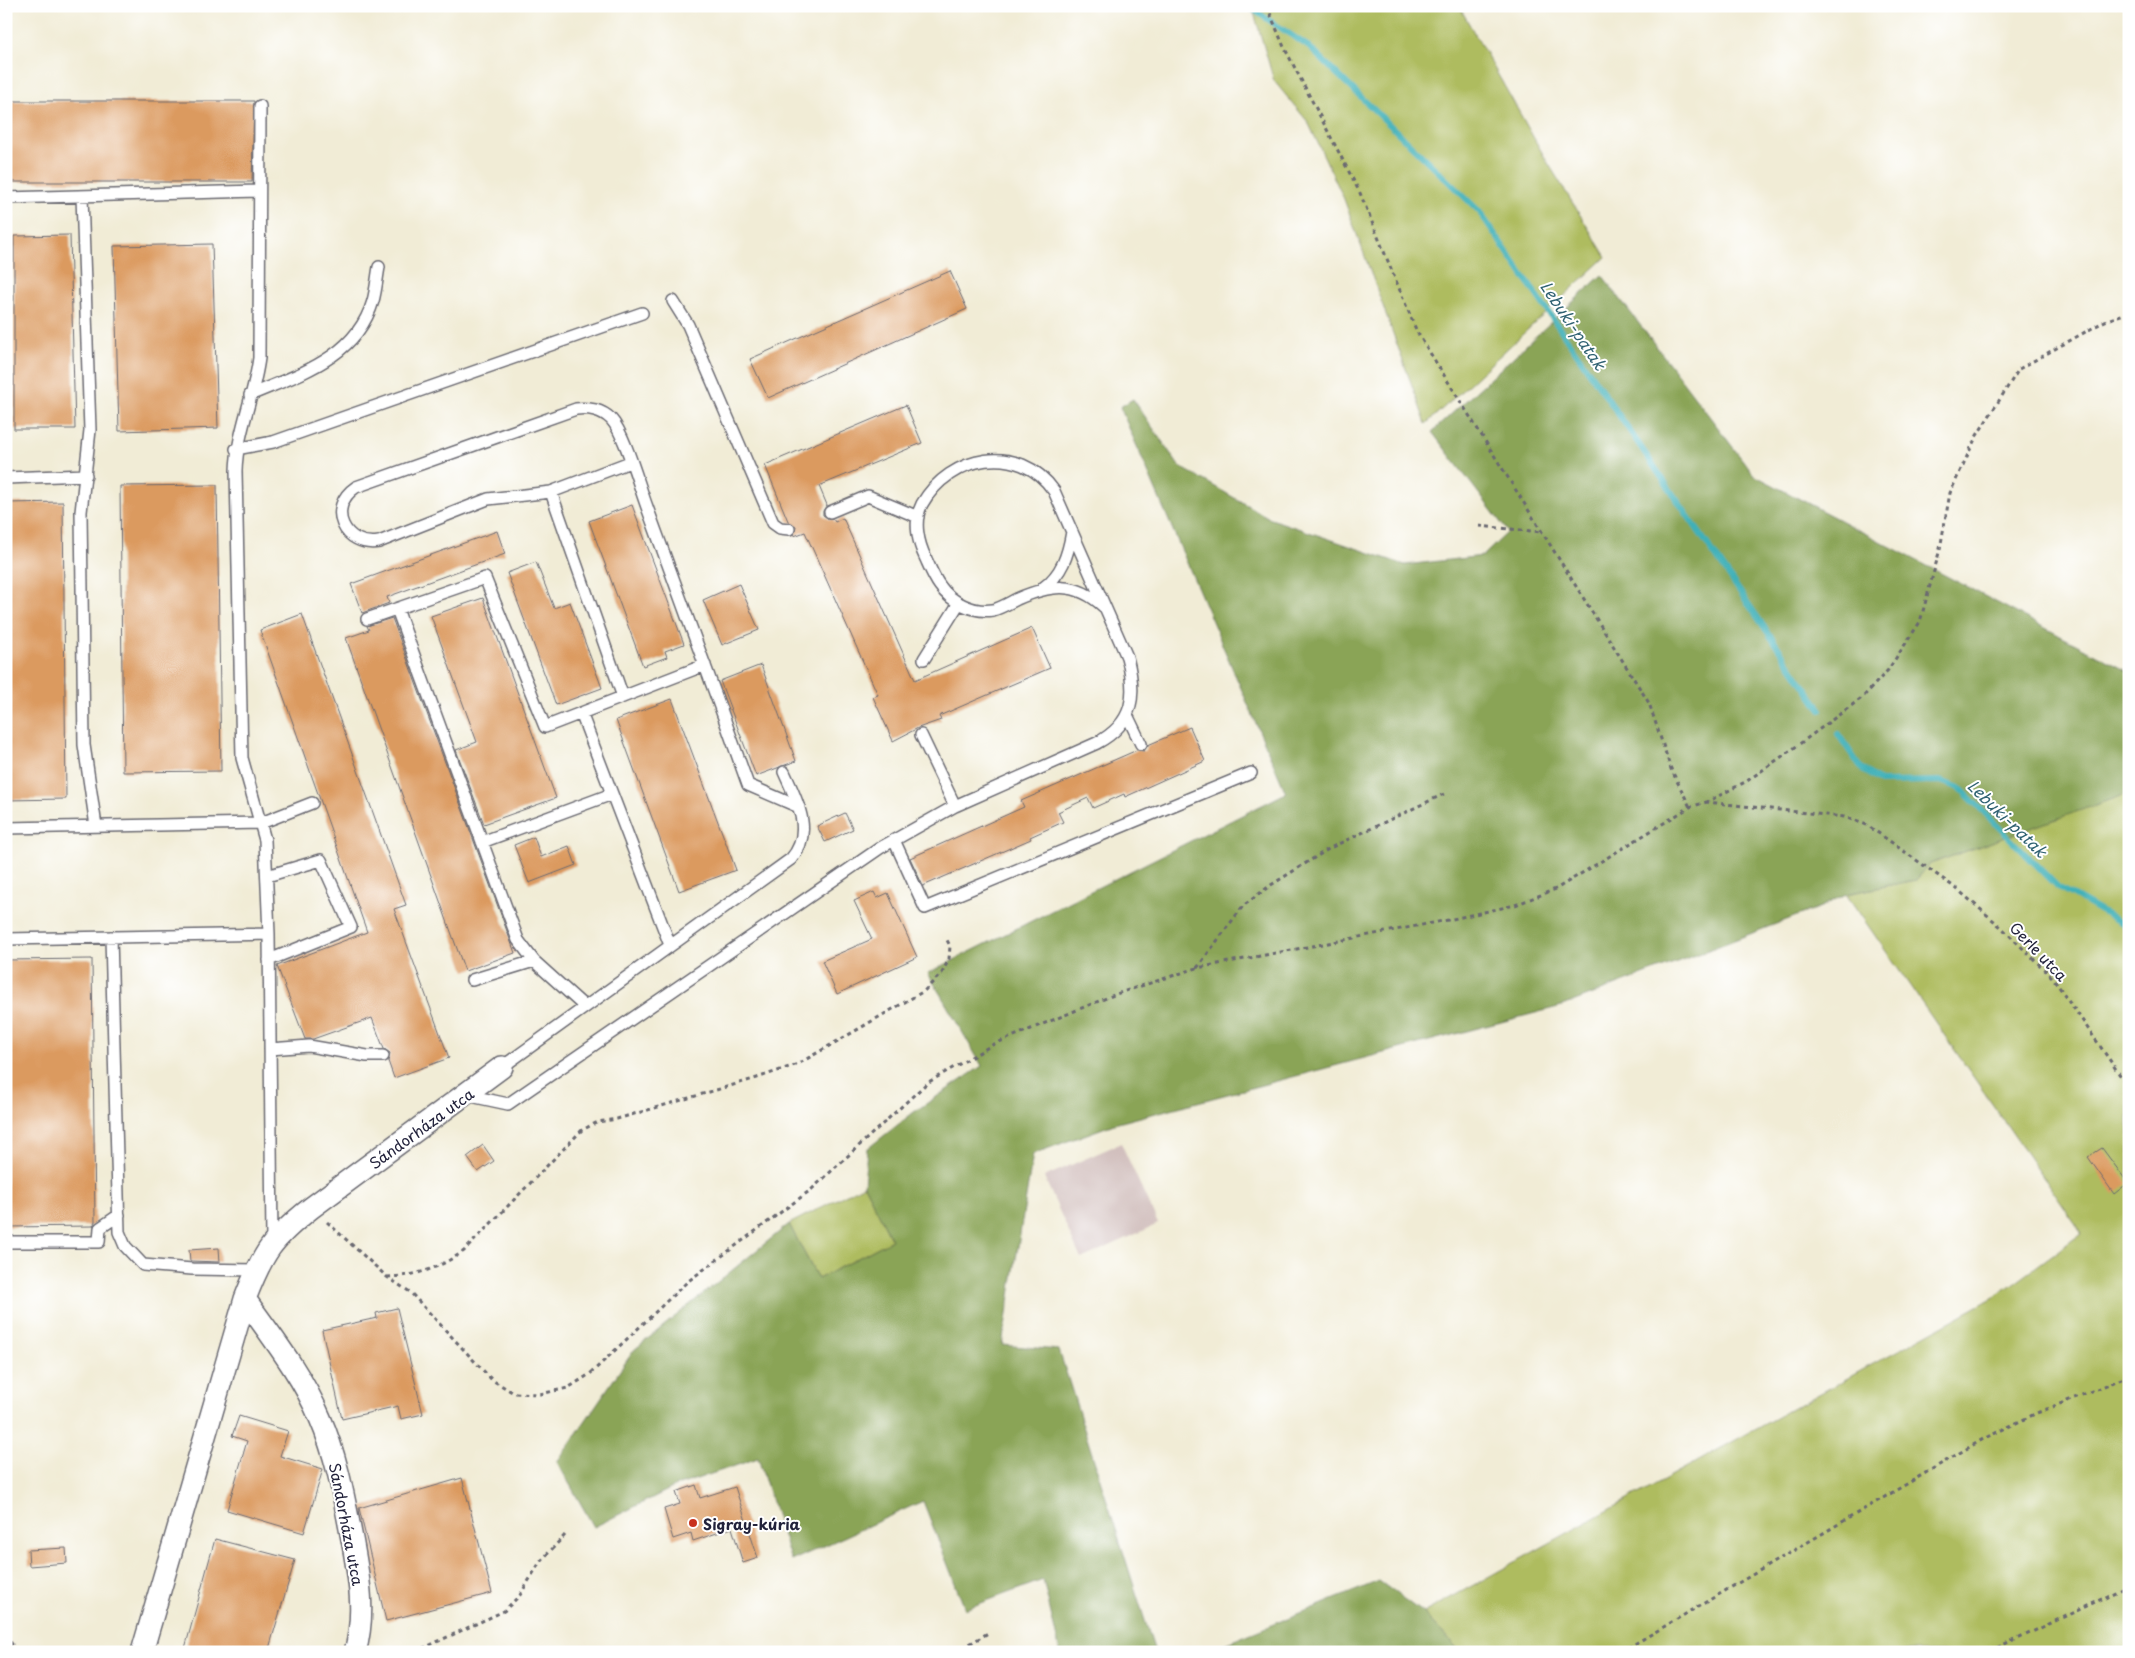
<svg xmlns="http://www.w3.org/2000/svg" width="2135" height="1658" viewBox="0 0 2135 1658" font-family="'Playpen Sans',sans-serif">
<style>
.industrial{fill:#d1bfbd}
.green{fill:#aebc5f;stroke:#686f4d}
.forest{fill:#8aa456;stroke:#566348}
.lines{fill:none;stroke-linecap:round;stroke-linejoin:round}
.stream{stroke:#40b0b8;stroke-width:6}
.building{fill:#db9a5f}
.service-casing{stroke:#6a6971;stroke-width:14}
.minor-casing{stroke:#6a6971;stroke-width:24}
.path{stroke:#6a6971;stroke-width:3;stroke-dasharray:4 4;stroke-linecap:butt}
.service{stroke:#fff;stroke-width:11}
.minor{stroke:#fff;stroke-width:21}
.poi-dot{fill:#c8321e;stroke:#fff;stroke-width:2}
.labels{text-anchor:middle;dominant-baseline:central;stroke-width:4;stroke-linejoin:round;paint-order:stroke}
.street-label{font-size:15px;fill:#22223b;stroke:#fff}
.poi-label{font-size:15px;font-weight:bold;fill:#22223b;stroke:#fff;text-anchor:start}
.water-label{font-size:16px;font-style:italic;fill:#306273;stroke:#fff}
</style>
<rect width="100%" height="100%" fill="#fff"/>
<filter id="ink" filterUnits="userSpaceOnUse"><feTurbulence type="fractalNoise" baseFrequency=".02" numOctaves="2"/><feDisplacementMap in="SourceGraphic" scale="10" xChannelSelector="R" yChannelSelector="G"/><feConvolveMatrix kernelMatrix="1 2 1 2 8 2 1 2 1" color-interpolation-filters="sRGB"/></filter>
<filter id="wash" filterUnits="userSpaceOnUse"><feTurbulence type="fractalNoise" baseFrequency=".0096" numOctaves="4" result="noise"/><feDisplacementMap in="SourceGraphic" scale="20" xChannelSelector="R" yChannelSelector="G"/><feGaussianBlur stdDeviation="1.12" result="paint"/><feColorMatrix in="noise" values="0 0 0 0 0 0 0 0 0 0 0 0 0 0 0 0 0 1.4 0 .05"/><feComposite in="paint" operator="in"/></filter>
<g filter="url(#wash)">
<rect width="100%" height="100%" fill="#f1ecd6"/>
<!-- industrial -->
<path class="industrial" d="M 1121,1143 L 1158,1224 L 1081,1259 L 1044,1177 Z"/>
<!-- green -->
<path class="green" d="M 1252,6 L 1459,6 L 1548,163 L 1606,257 L 1426,424 L 1344,199 L 1308,122 L 1274,81 Z
M 2129,792 L 2129,1652 L 1461,1652 L 1423,1613 L 1996,1296 L 2082,1233 L 1846,894 L 1916,880 L 1930,864 Z
M 864,1185 L 892,1240 L 818,1279 L 789,1224 Z"/>
<!-- forest -->
<path class="forest" d="M 1602,275 L 1754,475 L 2129,672 L 2129,793 L 1930,864 L 1916,880 L 1846,894 L 1823,906 L 1562,1006 L 1114,1124 L 1033,1154 L 1002,1345 L 1059,1350 L 1155,1652 L 1060,1652 L 1043,1580 L 965,1609 L 923,1501 L 791,1561 L 758,1458 L 676,1486 L 594,1527 L 557,1462 L 634,1350 L 789,1224 L 818,1279 L 892,1240 L 864,1185 L 867,1149 L 914,1112 L 982,1066 L 928,973 L 1286,793 L 1120,407 L 1133,399 L 1179,466 L 1271,519 L 1405,565 L 1483,556 L 1508,532 L 1432,432 Z
M 1379,1581 L 1423,1613 L 1461,1652 L 1205,1652 Z"/>
<g class="lines">
<!-- stream -->
<path class="stream" d="M 1248,6 L 1309,47 L 1479,211 L 1821,710
M 1838,734 L 1861,768 L 1880,782 L 1940,781 L 1960,788 L 2058,887 L 2123,924 L 2129,933"/>
</g>
<g id="blocks">
<!-- building -->
<path class="building" d="M 6,101 L 254,101 L 252,182 L 6,182 Z
M 70,235 L 75,429 L 14,429 L 14,236 Z
M 212,244 L 218,428 L 119,431 L 114,246 Z
M 950,271 L 967,309 L 768,398 L 750,359 Z
M 906,405 L 922,443 L 819,486 L 827,505 L 823,511 L 823,515 L 829,519 L 833,519 L 835,522 L 843,518 L 915,680 L 1032,628 L 1050,668 L 939,716 L 941,720 L 918,728 L 893,741 L 873,697 L 878,695 L 805,532 L 794,536 L 796,526 L 788,521 L 765,465 Z
M 217,485 L 221,771 L 123,772 L 120,486 Z
M 63,502 L 66,799 L 6,800 L 6,503 Z
M 632,505 L 684,644 L 665,651 L 667,657 L 643,666 L 589,521 Z
M 497,531 L 505,554 L 387,597 L 389,603 L 362,613 L 351,584 Z
M 536,562 L 554,608 L 570,602 L 602,688 L 556,705 L 507,573 Z
M 739,584 L 759,630 L 722,645 L 703,600 Z
M 483,598 L 556,798 L 484,824 L 456,750 L 477,742 L 431,616 Z
M 302,614 L 406,905 L 394,909 L 449,1058 L 394,1078 L 388,1061 L 390,1053 L 384,1049 L 372,1018 L 313,1039 L 305,1039 L 277,966 L 367,932 L 260,630 Z
M 392,618 L 515,953 L 465,971 L 346,638 L 369,630 L 367,626 Z
M 761,665 L 796,761 L 756,776 L 720,681 Z
M 672,699 L 736,870 L 679,891 L 616,720 Z
M 1190,727 L 1205,761 L 1125,797 L 1124,794 L 1093,808 L 1088,798 L 1058,812 L 1063,822 L 1030,837 L 1031,839 L 923,886 L 910,858 L 1024,807 L 1021,801 L 1137,750 L 1144,751 L 1148,745 Z
M 845,813 L 853,829 L 825,842 L 817,826 Z
M 534,837 L 541,857 L 569,846 L 576,865 L 529,883 L 514,845 Z
M 874,892 L 877,898 L 888,893 L 917,957 L 837,994 L 822,961 L 872,939 L 854,901 Z
M 92,959 L 95,1222 L 93,1226 L 6,1227 L 6,960 Z
M 483,1145 L 494,1161 L 478,1172 L 467,1157 Z
M 2102,1148 L 2128,1183 L 2114,1194 L 2088,1157 Z
M 219,1248 L 220,1262 L 190,1261 L 189,1250 Z
M 397,1308 L 423,1414 L 401,1419 L 398,1406 L 342,1419 L 322,1330 L 377,1318 L 376,1313 Z
M 239,1416 L 288,1431 L 280,1456 L 323,1469 L 304,1533 L 227,1510 L 247,1441 L 232,1436 Z
M 462,1478 L 492,1593 L 386,1621 L 359,1508 Z
M 696,1485 L 700,1498 L 735,1487 L 758,1558 L 743,1563 L 732,1528 L 693,1541 L 691,1533 L 673,1539 L 664,1509 L 680,1504 L 676,1492 Z
M 215,1539 L 295,1560 L 268,1652 L 184,1652 Z
M 66,1548 L 67,1563 L 29,1566 L 28,1550 Z"/>
</g>
</g>
<g filter="url(#ink)">
<use href="#blocks" fill-opacity="0" stroke="#6a6971" stroke-width="1"/>
<g class="lines">
<!-- service casing -->
<g class="service-casing">
<path id="service" d="M 260,106 L 259,358 C 254,397 237,432 236,471 L 242,758 L 265,840 L 269,934 L 272,1243
M 82,196 L 90,430 L 81,512 L 84,745 L 96,826
M 6,198 L 258,191
M 673,301 L 688,325 L 773,523 L 780,528 L 789,529
M 250,395 C 299,374 356,358 373,301 C 376,290 377,278 379,267
M 236,449 L 273,442 L 642,313
M 630,462 L 551,492 L 488,499 L 379,542 C 345,548 325,508 356,487 L 576,409 C 588,407 602,410 611,419 C 625,434 639,486 647,507 C 681,599 715,692 748,785 L 799,807
M 6,478 L 86,475
M 551,492 L 623,697
M 830,512 L 868,496 L 918,517
M 1043,588 C 1062,574 1068,555 1072,532
M 397,609 L 518,940 L 534,961 L 585,1007
M 367,619 L 485,578 L 545,727 L 705,665
M 924,659 L 959,603
M 581,713 L 670,945
M 1127,715 L 1141,744
M 921,735 L 955,806
M 6,828 L 261,823 L 312,803
M 894,840 L 925,908 L 1251,773
M 482,842 L 612,794
M 267,876 L 321,860 L 351,927 L 269,960
M 111,937 L 119,1232 L 125,1246 L 143,1265 L 192,1269 L 256,1270
M 6,939 L 269,934
M 472,980 L 534,961
M 270,1049 L 309,1046 L 367,1056 L 383,1056
M 502,1067 L 791,859 C 815,832 796,799 784,772
M 466,1095 L 508,1104 L 880,848 L 955,806 L 1097,743 C 1134,723 1137,696 1127,657 L 1054,491 C 1019,441 950,455 922,504 C 913,521 918,543 926,559 C 930,568 934,578 940,586 C 951,602 973,613 993,610 C 1001,608 1009,603 1017,599 C 1050,585 1075,580 1104,607
M 6,1242 L 99,1242 L 100,1228 L 119,1215"/>
</g>
<!-- minor casing -->
<g class="minor-casing">
<path id="minor" d="M 245,1299 C 272,1337 302,1375 320,1418 C 337,1457 344,1498 352,1539 C 359,1577 366,1613 355,1652
M 142,1652 L 245,1299 C 263,1252 272,1239 311,1208 L 502,1067"/>
</g>
<!-- path -->
<path class="path" d="M 1267,6 L 1284,47 L 1360,193 L 1417,332 L 1649,703 L 1671,769 L 1690,807
M 2129,312 L 2105,321 L 2019,369 L 1976,437 L 1950,493 L 1940,549 L 1920,622 L 1888,670 L 1863,697 L 1794,748 L 1747,781 L 1707,802 L 1844,817 L 1867,825 L 1957,889 L 2001,927 L 2053,978 L 2129,1088
M 1479,526 L 1542,532
M 1197,968 L 1243,906 L 1271,885 L 1330,848 L 1444,794
M 327,1222 L 387,1277 L 410,1292 L 492,1380 L 514,1393 L 540,1394 L 568,1388 L 590,1374 L 687,1282 L 812,1189 L 927,1083 L 992,1045 L 1116,994 L 1197,968 L 1448,920 L 1515,905 L 1556,889 L 1690,807 L 1707,802
M 387,1277 C 418,1276 439,1268 464,1251 L 582,1130 L 598,1122 L 617,1119 L 757,1078 L 798,1064 L 924,991 L 942,973 L 949,959 L 950,946 L 946,938
M 6,1635 L 17,1652
M 415,1652 L 504,1611 L 520,1595 L 540,1562 L 565,1535
M 956,1652 L 988,1633
M 1621,1652 L 1985,1438 L 2037,1413 L 2129,1376
M 1990,1652 L 2129,1586"/>
<!-- service -->
<use href="#service" class="service"/>
<!-- minor -->
<use href="#minor" class="minor"/>
</g>
</g>
<!-- markers -->
<circle class="poi-dot" cx="693" cy="1523" r="5"/>
<g class="labels">
<!-- street labels -->
<g class="street-label">
<text transform="translate(2039 951) rotate(46)">Gerle utca</text>
<text transform="translate(421 1128) rotate(-36)">Sándorháza utca</text>
<text transform="translate(347 1524) rotate(79)">Sándorháza utca</text>
</g>
<!-- poi labels -->
<g class="poi-label">
<text x="703" y="1523">Sigray-kúria</text>
</g>
<!-- water labels -->
<g class="water-label">
<text transform="translate(1574 325) rotate(56)">Lebuki-patak</text>
<text transform="translate(2008 818) rotate(44)">Lebuki-patak</text>
</g>
</g>
<!-- margin -->
<rect width="2135" height="1658" fill="none" stroke="#fff" stroke-width="25"/>
</svg>
